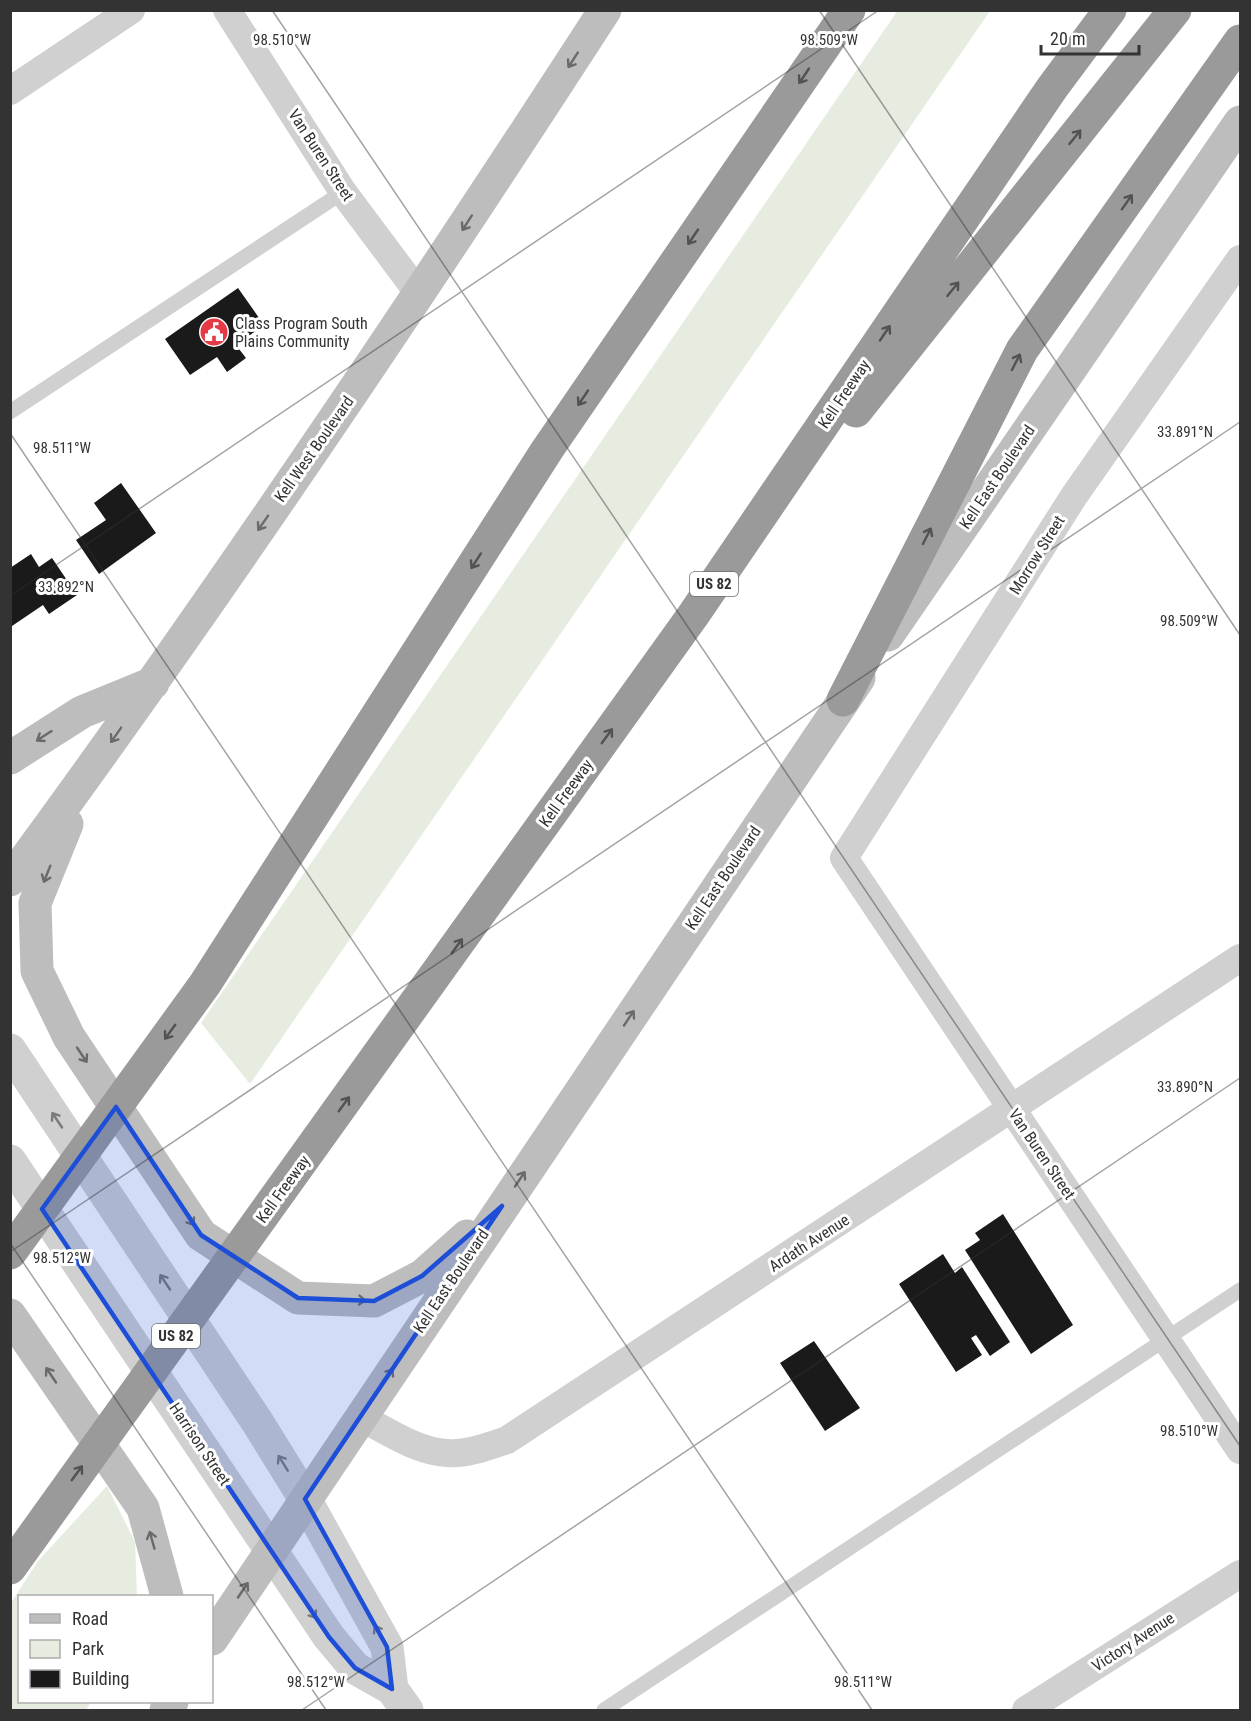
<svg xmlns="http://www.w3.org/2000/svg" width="1251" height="1721" viewBox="0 0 1251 1721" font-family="'Roboto Condensed',sans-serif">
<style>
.green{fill:#e6ecdf}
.building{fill:#1a1a1a}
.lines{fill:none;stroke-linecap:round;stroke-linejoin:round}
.service{stroke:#d0d0d0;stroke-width:15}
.minor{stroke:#d0d0d0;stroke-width:28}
.tertiary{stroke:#d0d0d0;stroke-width:33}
.secondary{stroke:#bdbdbd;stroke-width:33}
.motorway{stroke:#9a9a9a;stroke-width:33}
.oneway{stroke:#6a6a6a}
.oneway2{stroke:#525252}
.oneway3{stroke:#7a7a7a}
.marked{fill:#1d4ed8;fill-opacity:0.2;stroke:#1d4ed8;stroke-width:4.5;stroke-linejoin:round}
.ticks{fill:none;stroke:#333;stroke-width:1.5;stroke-opacity:0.45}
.labels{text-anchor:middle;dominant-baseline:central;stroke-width:6;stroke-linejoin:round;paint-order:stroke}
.shield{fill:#fff;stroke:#707070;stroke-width:1.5}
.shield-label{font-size:15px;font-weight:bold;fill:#333}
.street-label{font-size:16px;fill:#333;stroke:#fff}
.poi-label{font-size:16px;fill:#333;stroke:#fff;text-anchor:start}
.ticks-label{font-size:15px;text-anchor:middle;fill:#333;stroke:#fff;stroke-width:6;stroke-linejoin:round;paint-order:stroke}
</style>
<rect width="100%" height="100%" fill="#fff"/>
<!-- green -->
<path class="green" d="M 898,10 L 990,11 L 250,1084 L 201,1023 Z
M 107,1486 L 135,1542 L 137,1596 L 20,1596 L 20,1702 L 91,1702 L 86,1710 L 11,1710 L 11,1603 L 38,1561 Z"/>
<!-- building -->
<path class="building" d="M 238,288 L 264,325 L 236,345 L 246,358 L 227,372 L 217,357 L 190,375 L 165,339 Z
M 121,483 L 156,533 L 99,574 L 76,540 L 106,520 L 94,503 Z
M 31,554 L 39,567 L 52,558 L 77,595 L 49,614 L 43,605 L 12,626 L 10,568 Z
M 1003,1214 L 1073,1325 L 1031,1354 L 965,1250 L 980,1240 L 975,1233 Z
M 943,1254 L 955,1273 L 962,1267 L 1010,1342 L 990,1356 L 976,1335 L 971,1338 L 982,1355 L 956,1372 L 899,1284 Z
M 814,1341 L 860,1408 L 825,1431 L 780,1363 Z"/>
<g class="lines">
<!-- service -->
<path class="service" d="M 10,412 L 343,192
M 604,1710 L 1240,1290"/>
<!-- minor -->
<path class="minor" d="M 227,10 L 343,192 L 420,295
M 10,91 L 131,10
M 1240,259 L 1074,496 L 844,858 L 1240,1450
M 360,1417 C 387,1431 416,1451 447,1453 C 466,1455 489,1446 507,1440 L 1240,958
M 1026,1710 L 1240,1574"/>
<!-- tertiary -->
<path class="tertiary" d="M 10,1050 L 258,1423 L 305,1499 L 387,1647 L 392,1689
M 10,1161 L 329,1637 L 355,1668 L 392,1689 L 407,1710"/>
<!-- secondary -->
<path class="secondary" d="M 888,635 L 1240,122
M 10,758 L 82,712 L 153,683
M 67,824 L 35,903 L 37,971 L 69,1037 L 201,1235 L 298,1298 L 374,1301 L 422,1276 L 467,1236
M 10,880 C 218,597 414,305 605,10
M 10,1315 L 143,1508 L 167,1596
M 212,1639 L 859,678
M 166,1710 L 172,1702"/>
<!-- motorway -->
<path class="motorway" d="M 856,411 L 1175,10
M 843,700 L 1022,350 L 1240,41
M 10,1253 L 205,984 L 547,450 L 849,10
M 10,1568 L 694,614 L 1052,88 L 1110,10"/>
</g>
<!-- one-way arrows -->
<defs><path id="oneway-shaft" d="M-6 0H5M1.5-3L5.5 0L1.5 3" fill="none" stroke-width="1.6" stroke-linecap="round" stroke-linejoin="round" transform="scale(1.5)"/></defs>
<g class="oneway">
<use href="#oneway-shaft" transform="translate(573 60) rotate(123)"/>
<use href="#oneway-shaft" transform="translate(467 223) rotate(123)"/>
<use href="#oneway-shaft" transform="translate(263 523) rotate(125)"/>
<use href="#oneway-shaft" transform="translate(116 735) rotate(125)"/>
<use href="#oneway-shaft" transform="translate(44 736) rotate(147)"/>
<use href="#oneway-shaft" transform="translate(47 874) rotate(112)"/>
<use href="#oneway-shaft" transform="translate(629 1018) rotate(-56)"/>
<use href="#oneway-shaft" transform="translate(82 1055) rotate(56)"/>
<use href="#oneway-shaft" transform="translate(520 1179) rotate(-56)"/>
<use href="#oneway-shaft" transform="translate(189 1218) rotate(56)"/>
<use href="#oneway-shaft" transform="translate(357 1300) rotate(3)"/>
<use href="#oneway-shaft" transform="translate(51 1375) rotate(-124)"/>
<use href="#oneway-shaft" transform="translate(388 1376) rotate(-56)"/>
<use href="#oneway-shaft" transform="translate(152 1540) rotate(-106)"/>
<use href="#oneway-shaft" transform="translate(243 1590) rotate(-56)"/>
</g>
<g class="oneway2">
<use href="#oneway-shaft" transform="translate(804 76) rotate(124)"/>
<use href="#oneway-shaft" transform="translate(1075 137) rotate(-51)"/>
<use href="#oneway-shaft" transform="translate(1127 202) rotate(-55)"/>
<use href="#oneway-shaft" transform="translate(693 237) rotate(124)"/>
<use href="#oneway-shaft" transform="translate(953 289) rotate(-51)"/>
<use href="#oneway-shaft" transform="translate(885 333) rotate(-56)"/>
<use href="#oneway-shaft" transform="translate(1016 362) rotate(-63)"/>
<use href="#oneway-shaft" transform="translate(583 398) rotate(124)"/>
<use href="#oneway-shaft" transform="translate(927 536) rotate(-63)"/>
<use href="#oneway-shaft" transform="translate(476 561) rotate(123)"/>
<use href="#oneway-shaft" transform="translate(607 736) rotate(-54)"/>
<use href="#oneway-shaft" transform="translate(457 946) rotate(-54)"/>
<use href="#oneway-shaft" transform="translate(170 1032) rotate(126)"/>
<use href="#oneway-shaft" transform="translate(344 1104) rotate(-54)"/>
<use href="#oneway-shaft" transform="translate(77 1473) rotate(-54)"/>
</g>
<g class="oneway3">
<use href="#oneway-shaft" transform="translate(57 1120) rotate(-124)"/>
<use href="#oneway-shaft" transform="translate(165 1282) rotate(-124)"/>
<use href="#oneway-shaft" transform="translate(283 1463) rotate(-122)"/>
<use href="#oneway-shaft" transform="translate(311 1611) rotate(56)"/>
<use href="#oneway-shaft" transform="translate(379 1633) rotate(-120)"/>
</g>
<!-- marked area -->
<path class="marked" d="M 116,1107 L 201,1235 L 298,1298 L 374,1301 L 422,1276 L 502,1206 L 305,1499 L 387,1647 L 392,1689 L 355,1668 L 329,1637 L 42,1209 Z"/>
<!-- ticks -->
<path class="ticks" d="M 272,10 L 1240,1446M 819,10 L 1240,635M 10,433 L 872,1710M 10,596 L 879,10M 10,1243 L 326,1710M 10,1252 L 1240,422M 302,1710 L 1240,1078"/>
<!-- icons -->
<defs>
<g id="civic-disc" transform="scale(1.5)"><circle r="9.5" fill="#e63946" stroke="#fff"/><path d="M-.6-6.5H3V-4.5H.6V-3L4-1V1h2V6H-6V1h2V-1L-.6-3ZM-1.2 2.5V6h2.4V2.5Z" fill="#fff"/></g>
</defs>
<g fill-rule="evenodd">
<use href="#civic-disc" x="214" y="332"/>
</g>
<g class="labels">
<!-- shield labels -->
<g class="shield">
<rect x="690" y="572" width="48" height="24" rx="4.5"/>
<rect x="152" y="1324" width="48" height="24" rx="4.5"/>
</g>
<g class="shield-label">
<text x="714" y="584">US 82</text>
<text x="176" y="1336">US 82</text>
</g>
<!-- street labels -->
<g class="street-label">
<text transform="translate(321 155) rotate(57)">Van Buren Street</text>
<text transform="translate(844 394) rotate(-56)">Kell Freeway</text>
<text transform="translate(314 449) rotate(-55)">Kell West Boulevard</text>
<text transform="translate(997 477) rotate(-56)">Kell East Boulevard</text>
<text transform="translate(1037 555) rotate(-58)">Morrow Street</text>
<text transform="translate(566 793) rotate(-54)">Kell Freeway</text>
<text transform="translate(723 878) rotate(-56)">Kell East Boulevard</text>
<text transform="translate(1042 1154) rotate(56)">Van Buren Street</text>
<text transform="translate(283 1189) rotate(-54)">Kell Freeway</text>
<text transform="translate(809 1243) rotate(-33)">Ardath Avenue</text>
<text transform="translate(451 1281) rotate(-56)">Kell East Boulevard</text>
<text transform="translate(200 1444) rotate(56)">Harrison Street</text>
<text transform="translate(1133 1642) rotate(-33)">Victory Avenue</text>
</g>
<!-- poi labels -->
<g class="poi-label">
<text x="235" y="323">Class Program South<tspan x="235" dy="18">Plains Community</tspan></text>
</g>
</g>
<g class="ticks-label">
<text x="282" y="45">98.510°W</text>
<text x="829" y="45">98.509°W</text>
<text x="1185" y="437">33.891°N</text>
<text x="62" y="453">98.511°W</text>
<text x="66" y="592">33.892°N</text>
<text x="1189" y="626">98.509°W</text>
<text x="1185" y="1092">33.890°N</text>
<text x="62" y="1263">98.512°W</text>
<text x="1189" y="1436">98.510°W</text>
<text x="316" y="1687">98.512°W</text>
<text x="863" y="1687">98.511°W</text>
</g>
<!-- border -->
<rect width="1251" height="1721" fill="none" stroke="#333333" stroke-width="24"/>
<!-- legend -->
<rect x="18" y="1595" width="195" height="108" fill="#ffffff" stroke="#adadad" stroke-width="1.5"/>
<rect x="30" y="1614" width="30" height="9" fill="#bdbdbd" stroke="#adadad" stroke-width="1.5"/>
<text x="72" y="1625" font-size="18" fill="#333333">Road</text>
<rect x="30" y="1640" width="30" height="18" fill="#e6ecdf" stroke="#adadad" stroke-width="1.5"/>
<text x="72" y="1655" font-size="18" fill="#333333">Park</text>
<rect x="30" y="1670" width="30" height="18" fill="#1a1a1a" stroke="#adadad" stroke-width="1.5"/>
<text x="72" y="1685" font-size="18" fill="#333333">Building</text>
<!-- scale -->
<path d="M1041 45v9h98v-9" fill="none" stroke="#333333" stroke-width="3"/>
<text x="1050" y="45" font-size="18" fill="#333333" stroke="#ffffff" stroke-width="4.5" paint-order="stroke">20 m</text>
</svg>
